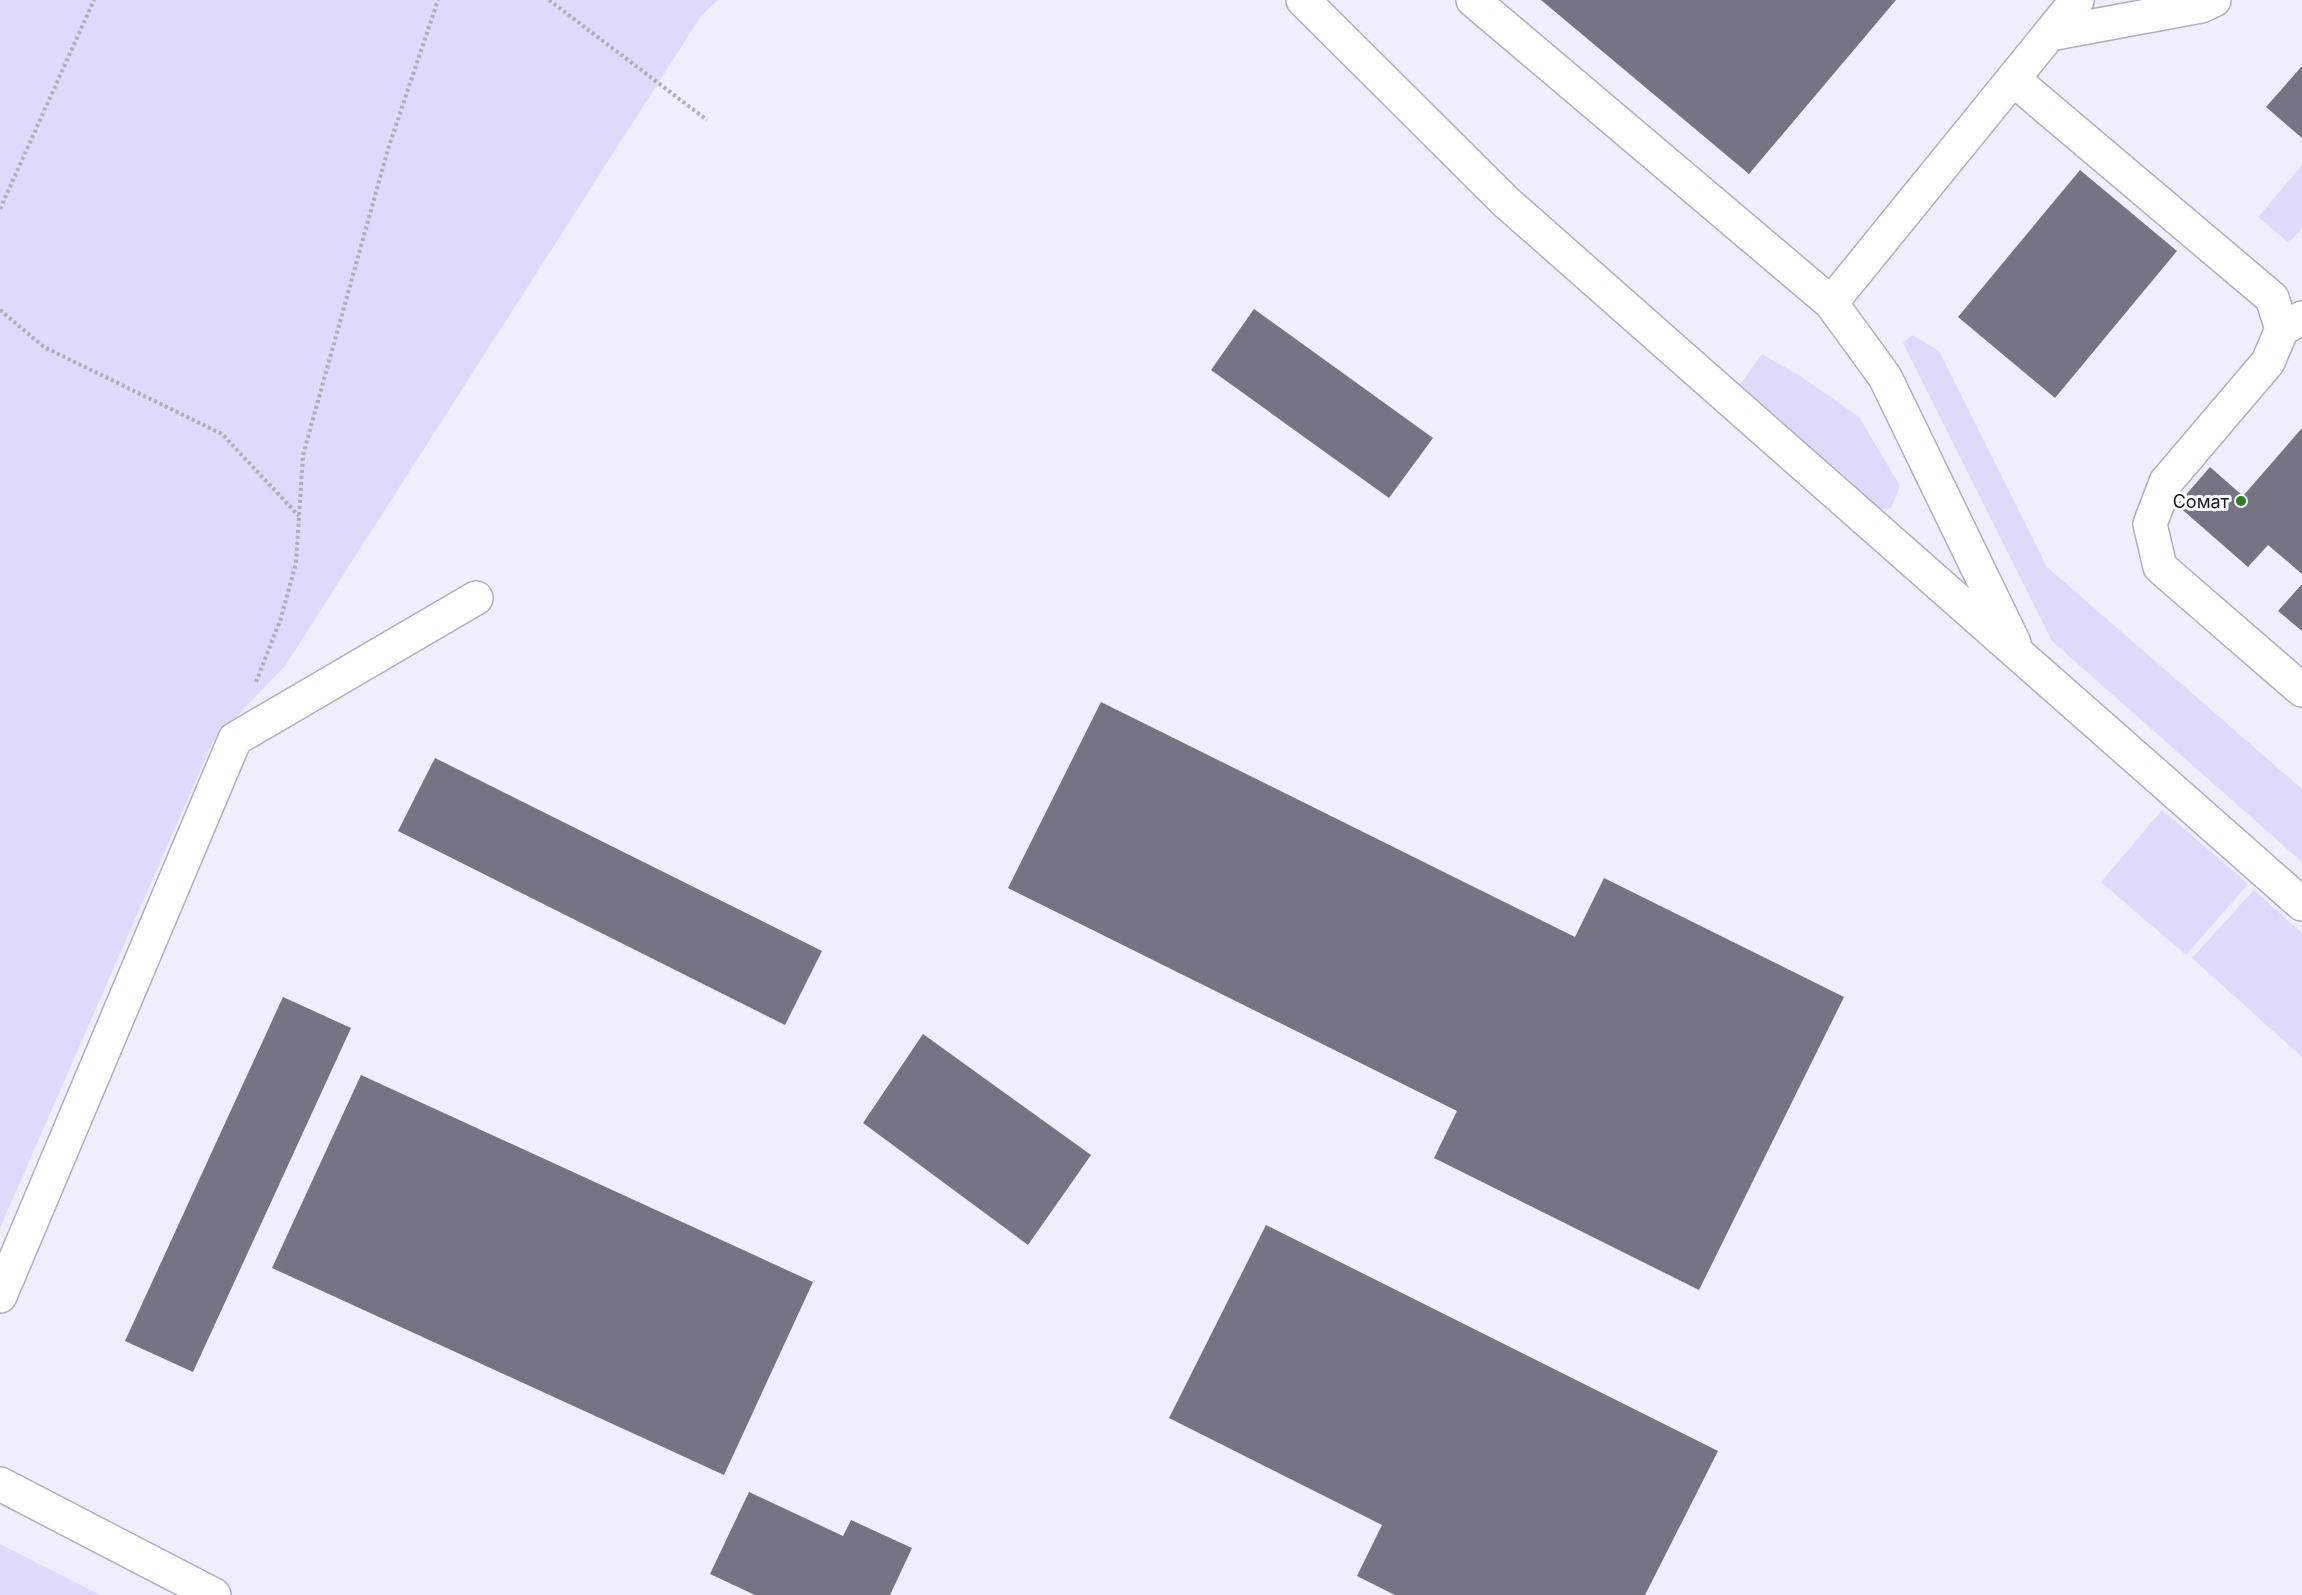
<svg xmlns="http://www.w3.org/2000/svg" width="2302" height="1595" viewBox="0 0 2302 1595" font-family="Inter,sans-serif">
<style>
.green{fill:#dddafb}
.building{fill:#757483}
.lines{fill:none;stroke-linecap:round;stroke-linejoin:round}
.minor-casing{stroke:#b0aebf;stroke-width:36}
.path{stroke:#aeadb8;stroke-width:4;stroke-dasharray:3 3;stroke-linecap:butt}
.minor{stroke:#fff;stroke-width:33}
.poi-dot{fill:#2e7c24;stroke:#fdfdfd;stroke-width:2}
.labels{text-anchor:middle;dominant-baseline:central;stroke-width:6;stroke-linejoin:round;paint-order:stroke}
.poi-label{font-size:18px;fill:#18171d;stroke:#fdfdfd;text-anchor:end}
</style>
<rect width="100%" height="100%" fill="#efeefc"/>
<!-- green -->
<path class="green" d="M 0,0 L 718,0 L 701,16 L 285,666 L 213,741 L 0,1228 Z
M 2302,165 L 2302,228 L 2289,243 L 2258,217 Z
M 1912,335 L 1939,351 L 2047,567 L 2302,789 L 2302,862 L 2052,641 L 1903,343 Z
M 1762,354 L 1800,376 L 1859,417 L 1900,486 L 1891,508 L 1874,510 L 1736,390 Z
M 2162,810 L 2248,884 L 2186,955 L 2101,882 Z
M 2254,890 L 2302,933 L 2302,1057 L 2192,958 Z
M 0,1544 L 100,1595 L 0,1595 Z"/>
<!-- building -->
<path class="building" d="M 1541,0 L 1896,0 L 1749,174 Z
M 2302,66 L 2302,138 L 2266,107 Z
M 2080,170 L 2177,251 L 2055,398 L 1958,317 Z
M 1254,309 L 1433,438 L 1389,498 L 1211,370 Z
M 2302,428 L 2302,574 L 2268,545 L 2248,567 L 2177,505 L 2210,467 L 2243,496 Z
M 2302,584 L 2302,631 L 2278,611 Z
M 1101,702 L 1575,937 L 1604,878 L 1844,997 L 1699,1290 L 1434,1158 L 1457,1111 L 1008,888 Z
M 435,758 L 822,951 L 785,1025 L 398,831 Z
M 283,997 L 351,1028 L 193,1372 L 125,1341 Z
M 923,1034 L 1091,1155 L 1028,1245 L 863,1123 Z
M 361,1075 L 813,1282 L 724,1475 L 272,1268 Z
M 1266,1225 L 1718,1451 L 1645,1595 L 1395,1595 L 1357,1576 L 1382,1525 L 1169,1418 Z
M 749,1492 L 843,1536 L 851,1520 L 912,1548 L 890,1595 L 755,1595 L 710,1574 Z"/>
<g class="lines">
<!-- minor casing -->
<g class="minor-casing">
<path id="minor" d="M 1303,0 L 1506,202 L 2302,904
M 1473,0 L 1831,303 L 1885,377 L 2014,643
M 2050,34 L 2201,6 L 2214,0
M 2013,79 L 2272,298 L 2282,329
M 1831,303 L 2077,0
M 2302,318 L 2282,329 L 2268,362 L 2166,482 L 2150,524 L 2160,567 L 2302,690
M 0,1296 L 235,739 L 476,598
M 0,1484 L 214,1595"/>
</g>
<!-- path -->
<path class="path" d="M 549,0 L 707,120
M 0,209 L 94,0
M 0,310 L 44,347 L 222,434 L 299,516
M 256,682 L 281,618 L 296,563 L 303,455 L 388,149 L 438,0"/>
<!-- minor -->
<use href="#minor" class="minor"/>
</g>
<!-- markers -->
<circle class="poi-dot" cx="2241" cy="501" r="6"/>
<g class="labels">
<!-- poi labels -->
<g class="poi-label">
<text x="2229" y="501">Сомат</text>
</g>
</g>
</svg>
